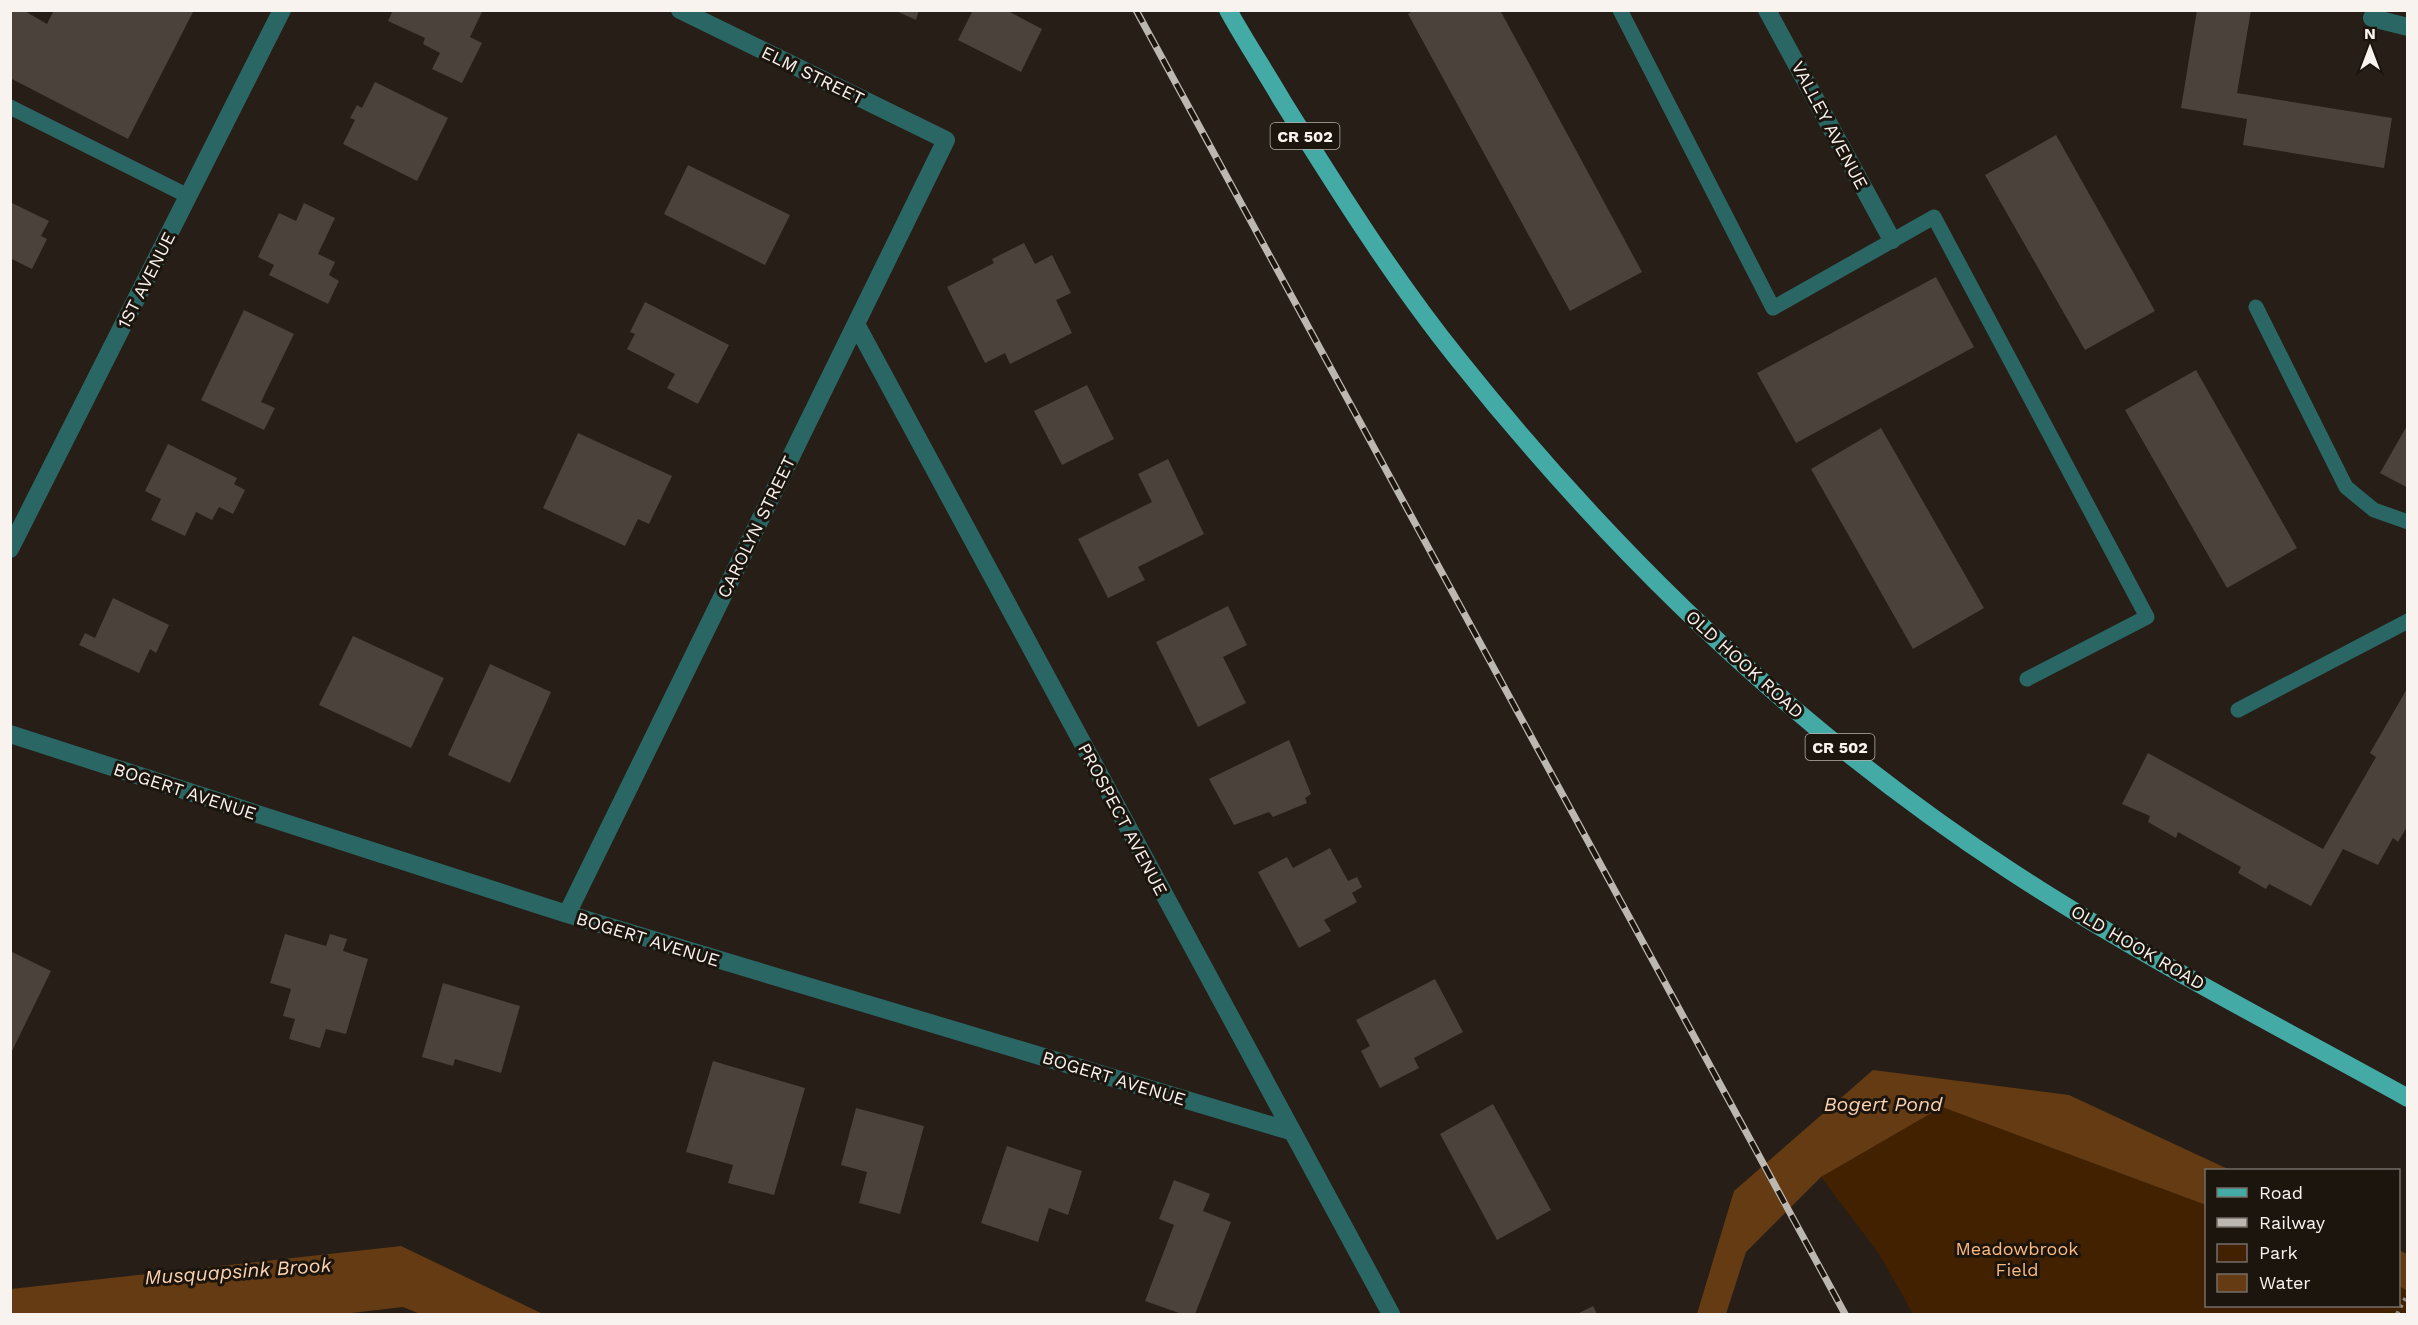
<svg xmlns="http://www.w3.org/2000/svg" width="2418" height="1325" viewBox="0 0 2418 1325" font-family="'Work Sans',sans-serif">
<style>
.green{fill:#422100}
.water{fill:#643b12}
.building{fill:#4b423b}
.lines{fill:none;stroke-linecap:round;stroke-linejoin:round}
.path{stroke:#918a85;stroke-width:4;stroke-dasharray:3 4.5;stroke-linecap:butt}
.lane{stroke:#2a6764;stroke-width:15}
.street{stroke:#2a6764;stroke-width:18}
.primary{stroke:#43aaa5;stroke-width:18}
.rail-casing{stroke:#bdb7b2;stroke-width:7}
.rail{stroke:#1c150e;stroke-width:4.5;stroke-dasharray:14;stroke-linecap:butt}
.labels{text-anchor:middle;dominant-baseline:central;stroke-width:6;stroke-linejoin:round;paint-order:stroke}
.shield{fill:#1c150e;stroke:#b7b0ac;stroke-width:1.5}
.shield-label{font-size:16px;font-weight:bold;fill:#f9f3ef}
.street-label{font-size:18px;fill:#f9f3ef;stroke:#1c150e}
.park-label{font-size:18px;fill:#fdb97e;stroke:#1c150e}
.water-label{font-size:20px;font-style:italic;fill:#fcd2b0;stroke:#1c150e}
</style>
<rect width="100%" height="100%" fill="#261e17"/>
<!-- green -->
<path class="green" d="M 1942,1107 L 2206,1205 L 2206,1306 L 2398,1306 L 2399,1286 L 2407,1291 L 2407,1314 L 1913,1314 L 1879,1254 L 1821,1177 Z"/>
<!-- water -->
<path class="water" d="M 1873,1070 L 2069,1095 L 2230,1170 L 2206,1170 L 2206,1205 L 1942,1107 L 1821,1177 L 1746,1252 L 1726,1314 L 1697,1314 L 1734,1191 Z
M 401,1246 L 543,1314 L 420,1314 L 403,1307 L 343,1314 L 11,1314 L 11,1289 Z
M 2399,1250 L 2407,1254 L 2407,1291 L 2399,1286 Z"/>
<!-- building -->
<path class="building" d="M 10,10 L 23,10 L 47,24 L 54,10 L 194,10 L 128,139 L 10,78 Z
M 393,10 L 483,10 L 470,37 L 482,43 L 462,83 L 432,69 L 440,53 L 423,44 L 425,38 L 388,21 Z
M 894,10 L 919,10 L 916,20 Z
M 973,10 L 1006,10 L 1042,29 L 1021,72 L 958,40 Z
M 1414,10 L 1500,10 L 1642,272 L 1570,311 L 1408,14 Z
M 2197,10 L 2251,10 L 2237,93 L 2392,118 L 2384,168 L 2243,145 L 2247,119 L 2181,108 Z
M 375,82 L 448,118 L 417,181 L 343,144 L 355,120 L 350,118 L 357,105 L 362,108 Z
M 2056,135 L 2155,311 L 2085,350 L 1985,175 Z
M 688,165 L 790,215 L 765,265 L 664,214 Z
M 10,202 L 49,221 L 41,236 L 47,239 L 32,269 L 10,258 Z
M 304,203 L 335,218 L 318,254 L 335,262 L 329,275 L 339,281 L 328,304 L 269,275 L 274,265 L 258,257 L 279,213 L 296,221 Z
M 1024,243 L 1035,264 L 1052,255 L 1071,293 L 1056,300 L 1072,333 L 1010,364 L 1005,353 L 985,363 L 947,287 L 994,263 L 992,259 Z
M 1936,277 L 1974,347 L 1796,443 L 1757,373 Z
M 645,302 L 729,345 L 698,404 L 667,388 L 675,374 L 627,349 L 635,334 L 630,332 Z
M 244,310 L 294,334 L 261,402 L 275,408 L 264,430 L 201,400 Z
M 2196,370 L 2297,548 L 2227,588 L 2125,410 Z
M 1087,385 L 1114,439 L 1062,465 L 1034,411 Z
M 2408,424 L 2408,488 L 2380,473 Z
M 1881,428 L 1984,608 L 1913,649 L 1811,469 Z
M 578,433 L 672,476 L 649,524 L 638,519 L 625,546 L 543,508 Z
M 168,444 L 237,478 L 234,484 L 245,490 L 233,514 L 219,507 L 212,520 L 196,512 L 185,536 L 151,520 L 161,499 L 145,491 Z
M 1168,459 L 1204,534 L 1138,567 L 1145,580 L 1108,598 L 1078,539 L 1152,502 L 1138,474 Z
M 113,598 L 169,625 L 156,653 L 150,649 L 139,673 L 79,645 L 85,633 L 95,638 Z
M 1228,606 L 1247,645 L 1223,657 L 1246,703 L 1198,727 L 1156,642 Z
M 353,636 L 444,678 L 411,748 L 319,705 Z
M 490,664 L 551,692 L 510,783 L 448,755 Z
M 2408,687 L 2408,825 L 2398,842 L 2393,838 L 2378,865 L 2343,849 L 2311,906 L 2269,884 L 2266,889 L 2238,873 L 2241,867 L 2178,832 L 2176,838 L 2148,822 L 2150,816 L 2122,804 L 2148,753 L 2323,849 L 2376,757 L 2370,753 Z
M 1289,740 L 1311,794 L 1305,798 L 1307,803 L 1273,817 L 1269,812 L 1234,825 L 1209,779 Z
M 1330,848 L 1348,881 L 1357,877 L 1362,887 L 1352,893 L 1357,902 L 1324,920 L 1331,931 L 1299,948 L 1258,872 L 1287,857 L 1293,868 Z
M 285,934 L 326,946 L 330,934 L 347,939 L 343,951 L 368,959 L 346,1034 L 326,1029 L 320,1048 L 289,1039 L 295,1019 L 283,1016 L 291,989 L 270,983 Z
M 10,951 L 51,971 L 12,1051 L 10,1050 Z
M 1435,979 L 1463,1032 L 1414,1058 L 1419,1068 L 1380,1088 L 1361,1051 L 1370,1046 L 1356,1020 Z
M 443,983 L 520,1006 L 501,1073 L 455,1059 L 453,1066 L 422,1057 Z
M 713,1061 L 805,1088 L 774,1195 L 728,1183 L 733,1165 L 686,1152 Z
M 1493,1104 L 1551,1210 L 1497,1240 L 1440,1134 Z
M 856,1108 L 924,1126 L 900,1214 L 859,1203 L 867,1172 L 841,1165 Z
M 1007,1146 L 1082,1171 L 1068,1215 L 1049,1208 L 1038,1242 L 981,1223 Z
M 1174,1180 L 1210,1194 L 1203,1211 L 1231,1222 L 1195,1314 L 1182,1314 L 1145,1301 L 1174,1225 L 1159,1219 Z
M 1593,1306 L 1597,1314 L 1577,1314 Z"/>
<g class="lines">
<!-- path -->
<path class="path" d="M 2397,1314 L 2408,1293"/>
<!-- lane -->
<path class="lane" d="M 1620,10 L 1773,308 L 1934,217 L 2147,617 L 2027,679
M 10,107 L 188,196
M 2256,307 L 2346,487 L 2374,510 L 2408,522
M 2238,710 L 2408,621"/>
<!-- street -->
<path class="street" d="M 1767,10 L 1892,240
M 2372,18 L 2408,27
M 856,324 L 1391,1314
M 10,549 L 282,10
M 10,734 L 567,914 L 1290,1131
M 567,914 L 946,140 L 680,10"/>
<!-- primary -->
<path class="primary" d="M 1228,10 C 1245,41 1265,71 1283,102 C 1338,190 1393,278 1458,359 C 1615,556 1798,732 2009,870 C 2137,954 2274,1024 2408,1098"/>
<!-- rail casing -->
<g class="rail-casing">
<path id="rail" d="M 1136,10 L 1845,1314"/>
</g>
<!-- rail -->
<use href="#rail" class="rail"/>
</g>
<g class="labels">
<!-- shield labels -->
<g class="shield">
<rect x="1270.5" y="123" width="69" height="26" rx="4.5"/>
<rect x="1805.5" y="734" width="69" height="26" rx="4.5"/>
</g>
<g class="shield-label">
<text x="1305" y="136">CR 502</text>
<text x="1840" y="747">CR 502</text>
</g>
<!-- street labels -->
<g class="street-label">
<text transform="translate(813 75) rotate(26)">ELM STREET</text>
<text transform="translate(1830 125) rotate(62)">VALLEY AVENUE</text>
<text transform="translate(146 280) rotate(-63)">1ST AVENUE</text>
<text transform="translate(756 527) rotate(-64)">CAROLYN STREET</text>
<text transform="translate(1745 664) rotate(42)">OLD HOOK ROAD</text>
<text transform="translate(185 791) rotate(18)">BOGERT AVENUE</text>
<text transform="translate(1123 819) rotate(62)">PROSPECT AVENUE</text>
<text transform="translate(648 939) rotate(17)">BOGERT AVENUE</text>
<text transform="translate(2138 947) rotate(30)">OLD HOOK ROAD</text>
<text transform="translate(1114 1078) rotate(17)">BOGERT AVENUE</text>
</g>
<!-- park labels -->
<g class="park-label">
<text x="2017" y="1248">Meadowbrook<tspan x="2017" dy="21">Field</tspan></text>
</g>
<!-- water labels -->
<g class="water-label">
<text x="1883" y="1104">Bogert Pond</text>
<text transform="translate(238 1271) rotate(-4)">Musquapsink Brook</text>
</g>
</g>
<!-- border -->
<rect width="2418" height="1325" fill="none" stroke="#f9f3ef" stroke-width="24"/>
<!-- legend -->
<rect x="2205" y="1169" width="195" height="138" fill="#1c150e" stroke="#746e68" stroke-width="1.5"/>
<rect x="2217" y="1188" width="30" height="9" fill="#43aaa5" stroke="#746e68" stroke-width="1.5"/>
<text x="2259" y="1199" font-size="18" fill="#f9f3ef">Road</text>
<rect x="2217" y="1218" width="30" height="9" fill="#bdb7b2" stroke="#746e68" stroke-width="1.5"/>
<text x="2259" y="1229" font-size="18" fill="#f9f3ef">Railway</text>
<rect x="2217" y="1244" width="30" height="18" fill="#422100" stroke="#746e68" stroke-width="1.5"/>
<text x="2259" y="1259" font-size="18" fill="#f9f3ef">Park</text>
<rect x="2217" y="1274" width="30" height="18" fill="#643b12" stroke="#746e68" stroke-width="1.5"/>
<text x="2259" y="1289" font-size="18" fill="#f9f3ef">Water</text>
<!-- north arrow -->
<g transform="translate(2370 48)" stroke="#1c150e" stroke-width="4.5" paint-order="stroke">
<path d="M0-4.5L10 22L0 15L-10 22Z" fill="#f9f3ef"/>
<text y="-9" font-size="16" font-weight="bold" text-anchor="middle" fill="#f9f3ef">N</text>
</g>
</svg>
